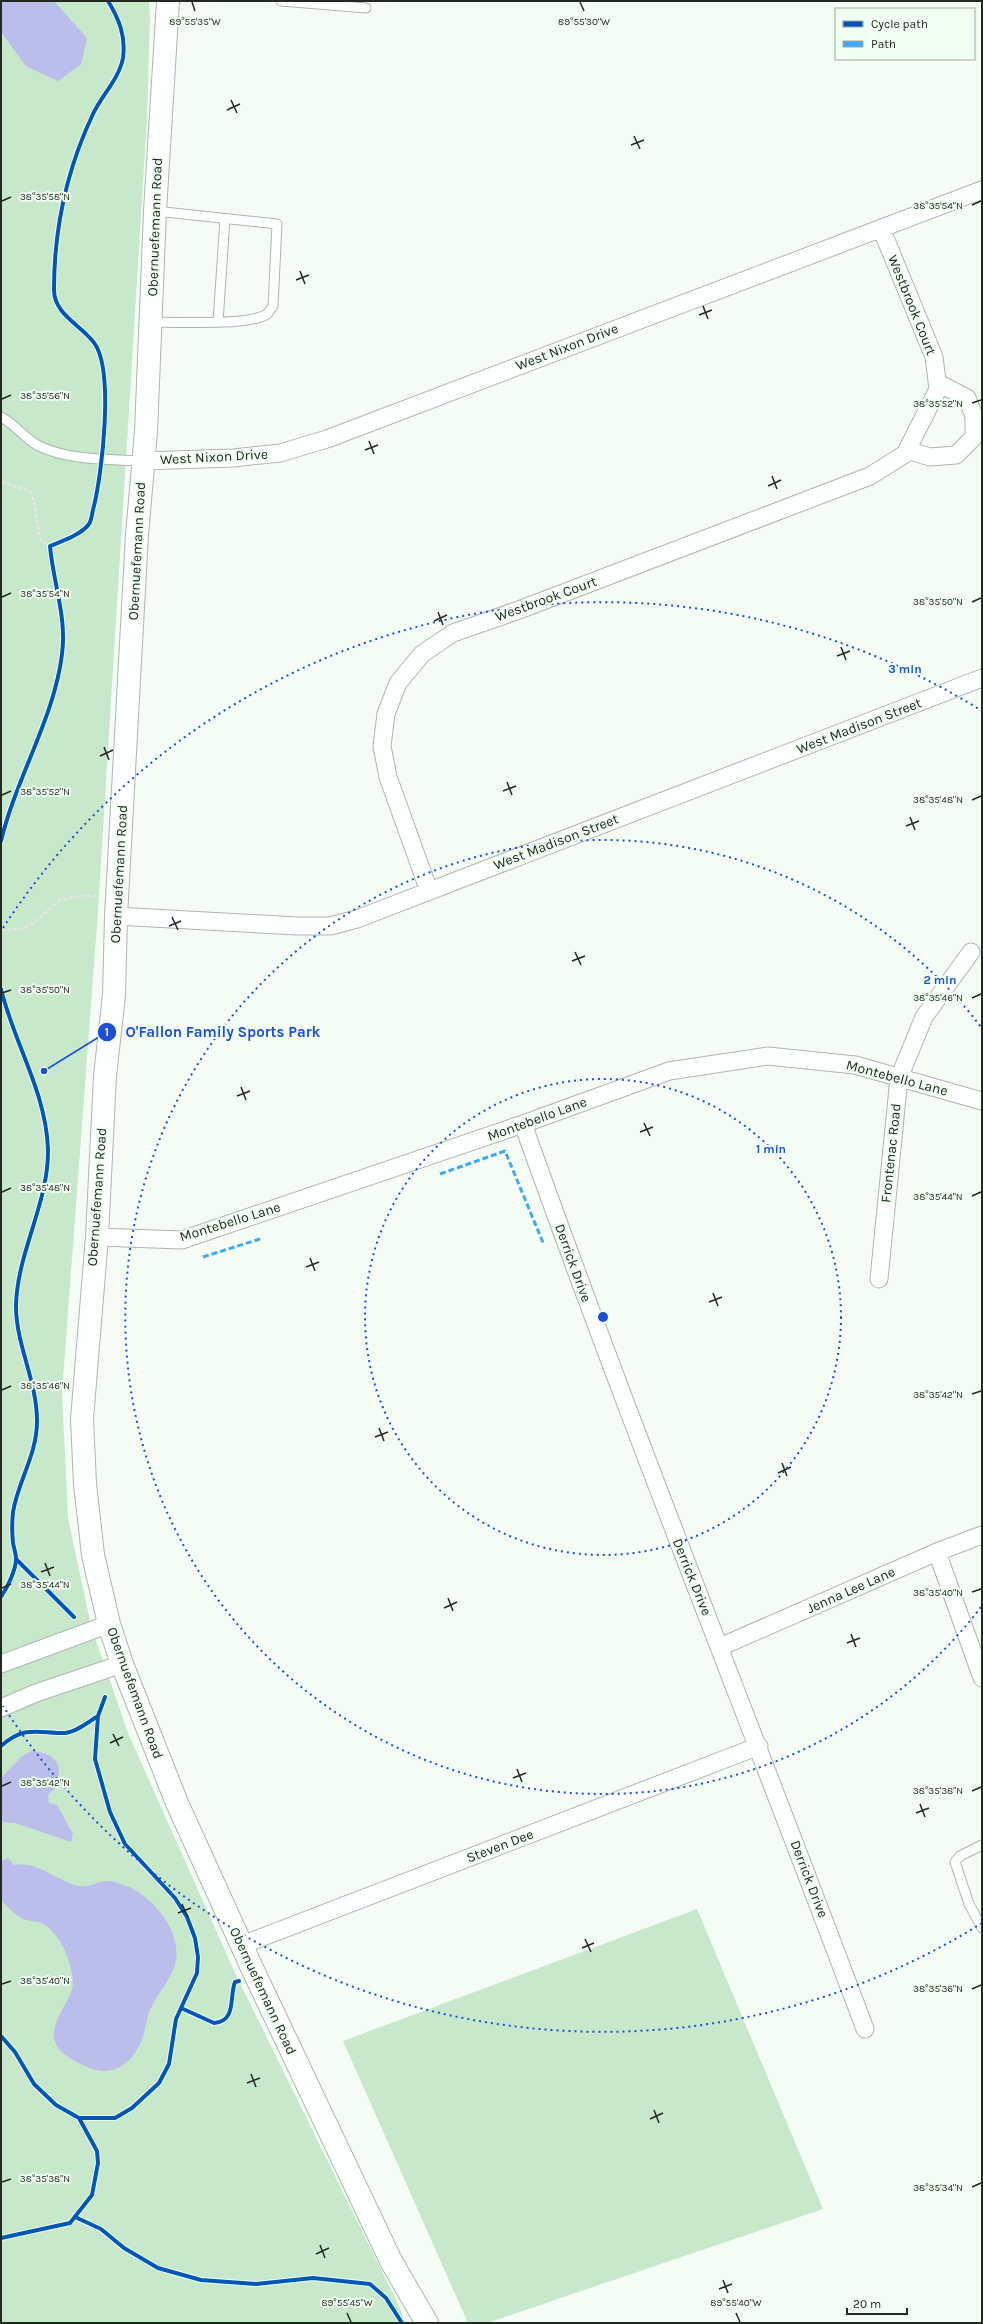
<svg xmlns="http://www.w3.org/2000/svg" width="983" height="2324" viewBox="0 0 983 2324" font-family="Karla,sans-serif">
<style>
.green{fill:#c7e8cb}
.water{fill:#bbbdeb}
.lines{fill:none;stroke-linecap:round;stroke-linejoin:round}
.lane-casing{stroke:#afb5af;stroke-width:11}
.street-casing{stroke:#afb5af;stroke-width:19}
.secondary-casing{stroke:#afb5af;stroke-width:24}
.path{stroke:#e5e7e5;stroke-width:2.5;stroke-dasharray:4 2;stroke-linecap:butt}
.lane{stroke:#fdfffe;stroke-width:9}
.street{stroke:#fdfffe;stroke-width:17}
.secondary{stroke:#fdfffe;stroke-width:22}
.quiet{stroke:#3fa9f5;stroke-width:3;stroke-dasharray:6 3;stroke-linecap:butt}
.cycleway-casing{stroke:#f1fff2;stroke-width:6}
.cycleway{stroke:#0057b8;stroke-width:4}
.ticks{fill:none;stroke:#222822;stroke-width:1.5}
.ring{fill:none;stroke:#1d4ed8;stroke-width:2;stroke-dasharray:2 4}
.labels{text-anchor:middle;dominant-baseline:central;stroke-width:4;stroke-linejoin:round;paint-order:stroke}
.street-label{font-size:14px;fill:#222822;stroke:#f1fff2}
.ticks-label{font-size:10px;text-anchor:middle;fill:#222822;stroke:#f1fff2;stroke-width:4;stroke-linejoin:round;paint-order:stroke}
.centre{fill:#1d4ed8;stroke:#f1fff2;stroke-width:2}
.ring-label{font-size:12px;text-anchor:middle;font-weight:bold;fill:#1d4ed8;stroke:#f1fff2;stroke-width:4;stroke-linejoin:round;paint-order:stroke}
.leader{fill:none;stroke:#1d4ed8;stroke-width:1.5}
.callout-dot{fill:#1d4ed8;stroke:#f1fff2;stroke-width:1.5}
.mark-label{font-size:12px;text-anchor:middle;font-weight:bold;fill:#fff}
.callout-label{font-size:15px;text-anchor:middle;font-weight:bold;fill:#1d4ed8;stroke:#f1fff2;stroke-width:4;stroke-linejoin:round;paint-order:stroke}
</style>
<rect width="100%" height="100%" fill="#f4fcf5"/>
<!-- green -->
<path class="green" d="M 1,1 L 149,1 L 150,16 L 147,119 L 98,911 L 62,1392 L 68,1518 L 91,1626 L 128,1733 L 235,1973 L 400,2308 L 405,2323 L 1,2323 Z
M 697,1909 L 823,2209 L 487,2323 L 468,2323 L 343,2041 Z"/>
<!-- water -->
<path class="water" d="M 1,1 L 54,1 L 87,38 L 81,64 L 58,81 L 26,66 L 1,32 Z
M 31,1751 C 44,1752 59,1756 59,1772 C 58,1777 56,1782 56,1788 C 49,1792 47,1795 49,1803 L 57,1805 L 73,1834 L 71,1842 L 15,1823 L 1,1822 L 1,1778 L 21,1757 Z
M 8,1858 L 14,1865 C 37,1860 58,1882 79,1886 C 90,1888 98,1880 109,1881 C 114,1881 123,1885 129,1887 C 156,1900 183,1933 175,1965 C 170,1981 157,1994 150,2010 C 146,2021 145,2034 140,2044 C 122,2080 95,2075 67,2056 C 38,2036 65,2011 72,1989 C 75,1979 69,1960 65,1951 C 62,1943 52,1929 45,1925 C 38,1920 28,1922 21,1918 C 14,1914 7,1906 1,1900 L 1,1861 Z"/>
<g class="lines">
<!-- lane casing -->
<g class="lane-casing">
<path id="lane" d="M 281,1 L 366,8
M 152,322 C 174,322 250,326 267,314 C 269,312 271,309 273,306 L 277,224 L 155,211
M 218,322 L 225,219
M 1,417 C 15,424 23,437 37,445 C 68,461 109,459 143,461
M 982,1845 L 960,1856 L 955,1862 L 969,1904 L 982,1928"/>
</g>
<!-- street casing -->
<g class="street-casing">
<path id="street" d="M 907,450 L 930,457 L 956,455 L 974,437 L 974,416 L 967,398 L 938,383
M 143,461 L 233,458 L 280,453 L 327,439 L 982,190
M 429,891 L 388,777 L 382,746 L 386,714 L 398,683 L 422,654 L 453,633 L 519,610 L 870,476 L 905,454 L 938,389 L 934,357 L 881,228
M 116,916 L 297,926 L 330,926 L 357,919 L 982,678
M 523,1124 C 631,1428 752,1727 865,2029
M 97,1237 L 182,1240 L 523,1124 L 669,1071 L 768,1056 L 855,1065 L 982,1101
M 879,1279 L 899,1078 L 924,1017 L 971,952
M 937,1552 L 982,1678
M 720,1647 L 937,1552 L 982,1535
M 1,1664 L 109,1624
M 1,1708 L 36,1693 L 122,1664
M 242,1945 L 759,1746"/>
</g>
<!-- secondary casing -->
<g class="secondary-casing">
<path id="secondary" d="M 168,1 L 155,211 L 146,432 L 137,535 L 116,916 L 114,995 L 105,1076 L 97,1237 L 82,1419 L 85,1484 L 93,1555 L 109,1624 L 122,1664 L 177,1803 L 252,1968 L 391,2261 L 427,2323"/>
</g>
<!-- path -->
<path class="path" d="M 1,482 L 30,491 C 37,507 36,524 41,540 L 50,546
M 1,931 L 24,928 L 36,921 L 60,900 L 85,895 L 96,896"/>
<!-- lane -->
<use href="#lane" class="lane"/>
<!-- street -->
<use href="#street" class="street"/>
<!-- secondary -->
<use href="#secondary" class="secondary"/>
<!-- quiet -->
<path class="quiet" d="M 440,1174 L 505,1151 L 544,1245
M 203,1257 L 263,1238"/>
<!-- cycleway casing -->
<g class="cycleway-casing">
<path id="cycleway" d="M 1,841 C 16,778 55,716 62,654 C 67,617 53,582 50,546 C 62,541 81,535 89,524 C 92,520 92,511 94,506 C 102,473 114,373 95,344 C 83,326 54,315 54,290 C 54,229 67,169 93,114 C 102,95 119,79 123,58 C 126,36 119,19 108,1
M 1,989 C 14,1043 46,1092 48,1149 C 49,1203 17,1252 16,1306 C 16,1345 37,1381 37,1421 C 37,1455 18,1481 13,1512 C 12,1522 12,1533 13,1543 C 14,1548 16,1554 16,1559 C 16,1570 7,1588 1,1597
M 16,1559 L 74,1617
M 1,1746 C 25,1725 37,1733 65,1733 C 77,1732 88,1722 98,1716
M 181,2008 L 214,2023 C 237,2021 229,1997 235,1982 L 239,1981
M 1,2036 L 15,2052 L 34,2084 L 56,2105 L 79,2118 L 115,2118 L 132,2108 L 159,2083 L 169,2064 L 176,2019 L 197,1973 L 198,1957 L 195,1938 L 187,1917 L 175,1898 L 125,1844 L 110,1812 L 95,1759 L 98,1716 L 105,1697
M 75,2217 L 101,2229 L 124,2248 L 158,2268 L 201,2280 L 256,2284 L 313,2278 L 370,2284 L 386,2298 L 402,2323
M 1,2238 L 70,2223 L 92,2195 L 98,2163 L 97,2151 L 79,2118"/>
</g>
<!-- cycleway -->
<use href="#cycleway" class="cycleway"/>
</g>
<!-- ticks -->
<path class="ticks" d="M 192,2 L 195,11M 580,2 L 584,11M 231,100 L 237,113M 227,110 L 240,104M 634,136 L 640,149M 631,145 L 644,140M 2,201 L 11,197M 972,205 L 981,201M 300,271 L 305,284M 296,280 L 309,275M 703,306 L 708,319M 699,315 L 712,310M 2,399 L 11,395M 972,403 L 981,400M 369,441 L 374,454M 365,450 L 378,445M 772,476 L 777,489M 768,486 L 781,480M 2,597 L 11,593M 972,602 L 981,598M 438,612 L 443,625M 434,621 L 447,615M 841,647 L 846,660M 837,656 L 850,651M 104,747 L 109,760M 100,756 L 113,750M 507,782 L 512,795M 503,791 L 516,786M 2,795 L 11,791M 972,800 L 981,796M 910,817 L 915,830M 906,826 L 919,821M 172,917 L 178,930M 169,926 L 181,921M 575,952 L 581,965M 572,961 L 585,956M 2,993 L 11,990M 972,998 L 981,994M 241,1087 L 246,1100M 237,1096 L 250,1091M 644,1123 L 650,1136M 640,1132 L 653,1127M 2,1192 L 11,1188M 972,1196 L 981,1192M 310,1258 L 315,1271M 306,1267 L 319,1262M 713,1293 L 718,1306M 709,1302 L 722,1297M 2,1390 L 11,1386M 972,1394 L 981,1391M 379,1428 L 384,1441M 375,1437 L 388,1432M 782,1463 L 787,1476M 778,1473 L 791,1467M 45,1563 L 50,1576M 41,1572 L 54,1567M 2,1588 L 11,1584M 972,1592 L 981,1589M 448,1598 L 453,1611M 444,1608 L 457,1602M 851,1634 L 856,1647M 847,1643 L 860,1638M 113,1734 L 119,1746M 110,1743 L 123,1737M 517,1769 L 522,1782M 513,1778 L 526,1773M 2,1786 L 11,1782M 972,1791 L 981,1787M 920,1804 L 925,1817M 916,1813 L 929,1808M 182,1904 L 188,1917M 178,1913 L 191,1908M 585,1939 L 591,1952M 582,1948 L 594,1943M 2,1984 L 11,1981M 972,1989 L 981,1985M 251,2074 L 256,2087M 247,2083 L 260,2078M 654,2110 L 659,2123M 650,2119 L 663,2113M 2,2182 L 11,2179M 972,2187 L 981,2183M 320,2245 L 325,2258M 316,2254 L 329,2248M 723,2280 L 728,2293M 719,2289 L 732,2284M 347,2313 L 351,2322M 736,2313 L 740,2322"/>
<!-- distance rings -->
<g class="ring">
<circle cx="603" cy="1317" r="238"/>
<path d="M981 1607A477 477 0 1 1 981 1027"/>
<path d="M982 1923A715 715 0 0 1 3 1706M3 928A715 715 0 0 1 982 711"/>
</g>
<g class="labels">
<!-- street labels -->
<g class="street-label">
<text transform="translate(155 227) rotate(-88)">Obernuefemann Road</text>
<text transform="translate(912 305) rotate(68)">Westbrook Court</text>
<text transform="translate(567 347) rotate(-21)">West Nixon Drive</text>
<text transform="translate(214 457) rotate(-3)">West Nixon Drive</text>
<text transform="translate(137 551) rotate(-87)">Obernuefemann Road</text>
<text transform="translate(546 599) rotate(-20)">Westbrook Court</text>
<text transform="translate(859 726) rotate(-21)">West Madison Street</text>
<text transform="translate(556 842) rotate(-21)">West Madison Street</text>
<text transform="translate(119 874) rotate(-87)">Obernuefemann Road</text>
<text transform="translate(897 1078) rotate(15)">Montebello Lane</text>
<text transform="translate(537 1119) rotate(-20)">Montebello Lane</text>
<text transform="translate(891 1153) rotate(-84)">Frontenac Road</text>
<text transform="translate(97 1197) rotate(-86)">Obernuefemann Road</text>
<text transform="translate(230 1222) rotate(-17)">Montebello Lane</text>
<text transform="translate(573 1263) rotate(70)">Derrick Drive</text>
<text transform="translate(692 1577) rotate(68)">Derrick Drive</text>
<text transform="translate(851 1590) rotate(-24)">Jenna Lee Lane</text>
<text transform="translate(135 1693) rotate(70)">Obernuefemann Road</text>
<text transform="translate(500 1846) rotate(-21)">Steven Dee</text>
<text transform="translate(809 1879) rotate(69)">Derrick Drive</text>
<text transform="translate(263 1991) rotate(65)">Obernuefemann Road</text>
</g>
</g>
<g class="ticks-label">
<text x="195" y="25">89°55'35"W</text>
<text x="584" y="25">89°55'30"W</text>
<text x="45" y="200">38°35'58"N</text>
<text x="938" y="209">38°35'54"N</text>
<text x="45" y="399">38°35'56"N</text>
<text x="938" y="407">38°35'52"N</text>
<text x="45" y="597">38°35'54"N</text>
<text x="938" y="605">38°35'50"N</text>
<text x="45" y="795">38°35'52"N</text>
<text x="938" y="803">38°35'48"N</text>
<text x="45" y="993">38°35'50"N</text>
<text x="938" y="1001">38°35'46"N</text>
<text x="45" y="1191">38°35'48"N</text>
<text x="938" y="1200">38°35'44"N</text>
<text x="45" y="1389">38°35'46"N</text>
<text x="938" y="1398">38°35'42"N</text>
<text x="45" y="1588">38°35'44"N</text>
<text x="938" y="1596">38°35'40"N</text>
<text x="45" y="1786">38°35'42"N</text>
<text x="938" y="1794">38°35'38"N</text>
<text x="45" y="1984">38°35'40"N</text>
<text x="938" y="1992">38°35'36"N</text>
<text x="45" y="2182">38°35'38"N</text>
<text x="938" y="2191">38°35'34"N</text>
<text x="347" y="2306">89°55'45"W</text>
<text x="736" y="2306">89°55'40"W</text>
</g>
<circle cx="603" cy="1317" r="6" class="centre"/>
<g class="ring-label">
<text x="905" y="673">3 min</text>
<text x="940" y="984">2 min</text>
<text x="771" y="1153">1 min</text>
</g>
<!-- callouts -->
<path class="leader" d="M44 1071L107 1032"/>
<g class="callout-dot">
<circle cx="44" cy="1071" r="4"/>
<circle cx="107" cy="1032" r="10"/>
</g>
<g class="mark-label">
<text x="107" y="1036">1</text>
</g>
<g class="callout-label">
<text x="223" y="1037">O'Fallon Family Sports Park</text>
</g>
<!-- border -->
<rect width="983" height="2324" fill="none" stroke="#222822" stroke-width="4"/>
<!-- legend -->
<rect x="835" y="8" width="140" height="52" fill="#f1fff2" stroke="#9ea99f"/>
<rect x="843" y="21" width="20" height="6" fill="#0057b8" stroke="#9ea99f"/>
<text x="871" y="28" font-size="12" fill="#222822">Cycle path</text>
<rect x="843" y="41" width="20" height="6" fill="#3fa9f5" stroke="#9ea99f"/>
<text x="871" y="48" font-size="12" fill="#222822">Path</text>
<!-- scale -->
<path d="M847 2308v6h60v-6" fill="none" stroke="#222822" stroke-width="2"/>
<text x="853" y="2308" font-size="12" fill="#222822" stroke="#f1fff2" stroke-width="3" paint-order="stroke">20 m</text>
</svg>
